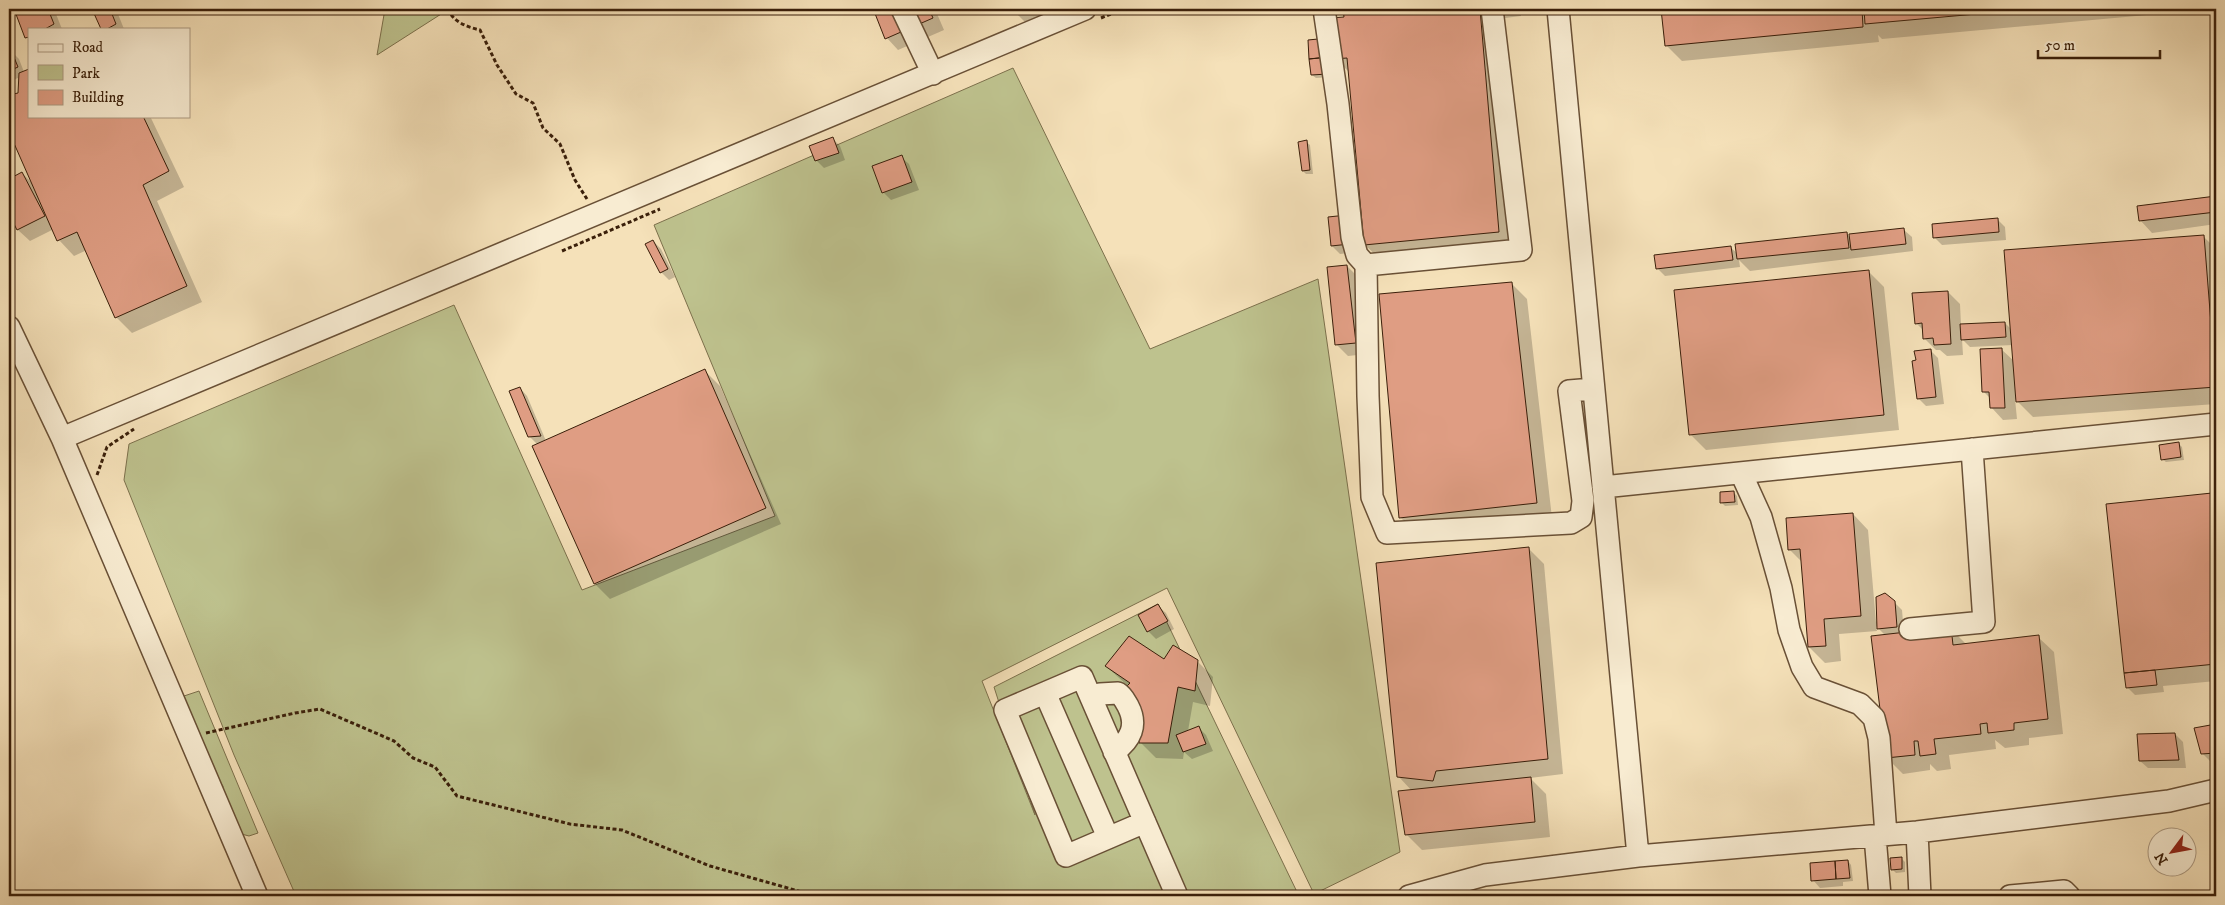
<svg xmlns="http://www.w3.org/2000/svg" width="2225" height="905" viewBox="0 0 2225 905" font-family="'IM FELL DW Pica',serif">
<style>
.green{fill:#bec28e;stroke:#7c704c}
.shadow{fill:#0003}
.building{fill:#df9d83;stroke:#3a1f0a}
.lines{fill:none;stroke-linecap:round;stroke-linejoin:round}
.minor-casing{stroke:#695036;stroke-width:24}
.path{stroke:#3a1f0a;stroke-width:3;stroke-dasharray:4 2.5;stroke-linecap:butt}
.minor{stroke:#f8ecd2;stroke-width:21}
</style>
<rect width="100%" height="100%" fill="#f5e1b9"/>
<filter id="stains"><feTurbulence type="fractalNoise" baseFrequency=".004" numOctaves="4"/><feColorMatrix values="0 0 0 0 .2 0 0 0 0 .09 0 0 0 0 .02 0 0 0 .5 -.17"/></filter>
<radialGradient id="worn" r=".72"><stop offset=".6" stop-color="#630" stop-opacity="0"/><stop offset="1" stop-color="#630" stop-opacity=".3"/></radialGradient>
<!-- green -->
<path class="green" d="M 385,9 L 449,9 L 377,55 Z
M 1013,68 L 1150,349 L 1318,279 L 1400,852 L 1314,894 L 1167,588 L 982,681 L 1035,815 L 994,687 L 1158,604 L 1298,894 L 1293,896 L 296,896 L 234,755 L 124,480 L 129,444 L 454,305 L 582,590 L 775,516 L 654,225 Z
M 199,691 L 258,833 L 249,836 L 230,831 L 218,805 L 223,786 L 209,769 L 181,697 Z"/>
<!-- shadow -->
<path class="shadow" d="M 15,9 L 54,9 L 62,29 L 29,29 L 29,40 Z
M 93,9 L 116,9 L 124,29 L 102,29 Z
M 883,9 L 935,9 L 944,30 L 898,50 L 887,38 L 875,12 Z
M 1012,9 L 1070,9 L 1028,25 Z
M 1344,9 L 1494,9 L 1514,247 L 1381,260 L 1365,245 L 1350,73 L 1335,58 L 1345,18 Z
M 1497,9 L 1520,9 L 1521,16 L 1505,18 Z
M 1663,9 L 2202,9 L 2202,10 L 1882,39 L 1878,35 L 1879,42 L 1682,61 L 1667,46 Z
M 1318,41 L 1331,77 L 1316,78 L 1312,75 Z
M 11,51 L 19,59 L 24,72 L 29,116 L 150,116 L 184,187 L 157,201 L 202,302 L 132,333 L 116,317 L 87,250 L 74,256 L 59,240 L 54,229 L 30,241 L 18,230 L 9,212 L 9,180 L 22,173 L 34,185 L 9,129 L 9,96 L 20,94 L 20,77 L 9,82 L 9,52 Z
M 832,138 L 840,146 L 845,160 L 824,168 L 816,160 Z
M 1306,142 L 1310,145 L 1313,174 L 1306,174 L 1303,171 Z
M 901,157 L 909,164 L 919,190 L 891,200 L 883,192 Z
M 2216,197 L 2216,224 L 2152,233 L 2141,221 L 2139,207 Z
M 1329,218 L 1357,252 L 1340,254 L 1332,246 Z
M 1997,219 L 2005,227 L 2006,240 L 1942,245 L 1934,237 Z
M 1904,230 L 1912,237 L 1913,251 L 1750,271 L 1739,260 L 1740,267 L 1665,276 L 1657,268 L 1730,247 L 1738,254 L 1846,233 L 1851,238 Z
M 2204,237 L 2216,249 L 2216,404 L 2033,417 L 2015,399 L 2017,419 L 2003,420 L 1992,408 L 1991,399 L 1984,392 L 2001,349 L 2015,362 L 2013,345 L 1970,347 L 1962,339 L 1963,355 L 1947,356 L 1940,350 L 1936,350 L 1924,338 L 1924,331 L 1916,323 L 1948,292 L 1960,304 L 1961,325 L 2005,323 L 2012,330 Z
M 653,241 L 661,249 L 675,277 L 669,280 L 661,272 Z
M 1347,266 L 1359,278 L 1367,354 L 1348,356 L 1336,344 Z
M 1868,271 L 1884,287 L 1899,430 L 1706,450 L 1690,434 Z
M 1511,283 L 1527,299 L 1552,518 L 1416,533 L 1400,517 Z
M 1930,350 L 1938,358 L 1944,404 L 1926,406 L 1918,398 Z
M 705,371 L 720,386 L 781,524 L 610,599 L 595,584 L 538,445 L 529,436 L 520,388 L 527,396 L 546,441 Z
M 2179,444 L 2182,447 L 2184,460 L 2166,462 L 2162,459 Z
M 2216,476 L 2216,681 L 2163,686 L 2164,692 L 2135,695 L 2127,687 L 2125,672 L 2214,494 L 2212,477 Z
M 1733,492 L 1737,496 L 1738,505 L 1725,506 L 1721,502 Z
M 1853,514 L 1868,530 L 1876,622 L 1894,602 L 1902,610 L 1904,634 L 1951,629 L 1967,645 L 2038,637 L 2054,652 L 2063,734 L 2029,738 L 2029,745 L 2005,748 L 1995,740 L 1996,749 L 1949,755 L 1951,769 L 1937,771 L 1930,764 L 1930,770 L 1903,774 L 1887,758 L 1886,636 L 1876,626 L 1877,631 L 1839,634 L 1841,661 L 1825,663 L 1809,647 L 1802,562 L 1789,549 Z
M 1528,548 L 1544,564 L 1563,774 L 1530,778 L 1546,794 L 1550,837 L 1422,850 L 1406,834 L 1412,791 L 1399,777 Z
M 1158,606 L 1166,613 L 1174,629 L 1156,639 L 1148,631 Z
M 1165,661 L 1197,661 L 1213,677 L 1210,706 L 1193,702 L 1188,731 L 1198,727 L 1206,735 L 1213,751 L 1192,759 L 1184,752 L 1183,759 L 1156,758 L 1140,742 L 1129,687 L 1106,666 Z
M 2216,725 L 2216,765 L 2214,765 L 2202,753 L 2195,729 Z
M 2175,734 L 2183,742 L 2186,768 L 2148,768 L 2140,761 Z
M 1901,858 L 1905,862 L 1905,872 L 1896,873 L 1892,869 Z
M 1848,861 L 1851,865 L 1853,881 L 1843,882 L 1843,886 L 1820,888 L 1813,880 Z"/>
<!-- building -->
<path class="building" d="M 14,9 L 48,9 L 54,24 L 45,29 L 29,29 L 29,37 L 25,38 Z
M 92,9 L 110,9 L 116,24 L 107,29 L 101,29 Z
M 880,9 L 929,9 L 933,18 L 885,39 L 874,11 Z
M 1343,9 L 1480,9 L 1499,232 L 1364,245 L 1347,58 L 1334,59 L 1330,18 L 1344,17 Z
M 1661,9 L 1862,9 L 1863,27 L 1665,46 Z
M 1864,9 L 2032,9 L 1865,24 Z
M 1318,39 L 1320,58 L 1309,59 L 1308,40 Z
M 11,50 L 18,67 L 9,71 L 9,51 Z
M 1326,57 L 1328,74 L 1311,75 L 1309,59 Z
M 29,69 L 29,116 L 143,116 L 169,171 L 143,185 L 187,286 L 115,318 L 77,232 L 57,241 L 9,132 L 9,95 L 18,93 L 19,73 Z
M 833,137 L 839,153 L 815,161 L 809,146 Z
M 1307,140 L 1310,170 L 1302,171 L 1298,142 Z
M 902,155 L 912,182 L 882,193 L 872,166 Z
M 22,172 L 45,216 L 17,230 L 9,214 L 9,179 Z
M 2216,196 L 2216,212 L 2139,221 L 2137,206 Z
M 1347,215 L 1350,244 L 1331,246 L 1328,217 Z
M 1998,218 L 1999,232 L 1933,238 L 1932,224 Z
M 1904,228 L 1906,244 L 1851,250 L 1849,234 Z
M 1847,232 L 1849,248 L 1737,259 L 1735,244 Z
M 2204,235 L 2216,387 L 2016,402 L 2004,250 Z
M 653,240 L 668,269 L 660,273 L 645,244 Z
M 1731,246 L 1733,260 L 1656,269 L 1654,255 Z
M 1347,265 L 1356,343 L 1335,345 L 1327,267 Z
M 1869,270 L 1884,415 L 1689,435 L 1674,290 Z
M 1512,282 L 1537,503 L 1399,518 L 1379,294 Z
M 1948,291 L 1951,344 L 1934,345 L 1933,338 L 1923,339 L 1922,323 L 1915,324 L 1912,293 Z
M 2005,322 L 2006,337 L 1961,340 L 1960,324 Z
M 2002,348 L 2005,408 L 1990,408 L 1989,392 L 1982,392 L 1980,349 Z
M 1931,349 L 1936,397 L 1917,399 L 1912,361 L 1916,360 L 1914,351 Z
M 705,369 L 766,508 L 594,584 L 532,446 Z
M 520,387 L 541,436 L 528,437 L 509,391 Z
M 2179,442 L 2181,457 L 2161,460 L 2159,445 Z
M 2216,475 L 2216,664 L 2124,673 L 2106,504 L 2212,493 L 2211,476 Z
M 1734,491 L 1735,502 L 1720,503 L 1720,492 Z
M 1853,513 L 1861,616 L 1824,619 L 1826,646 L 1808,647 L 1800,549 L 1788,550 L 1786,518 Z
M 1529,547 L 1548,759 L 1436,771 L 1433,781 L 1397,777 L 1376,563 Z
M 1885,593 L 1895,601 L 1897,627 L 1877,629 L 1876,597 Z
M 1158,604 L 1168,621 L 1147,632 L 1138,615 Z
M 1951,627 L 1953,645 L 2039,635 L 2048,719 L 2014,723 L 2014,730 L 1988,733 L 1987,723 L 1980,724 L 1981,734 L 1934,739 L 1936,754 L 1920,756 L 1918,741 L 1914,741 L 1915,755 L 1886,758 L 1871,636 Z
M 1129,636 L 1164,659 L 1173,645 L 1198,660 L 1195,691 L 1178,687 L 1168,743 L 1139,743 L 1140,708 L 1126,687 L 1130,683 L 1105,666 Z
M 2155,670 L 2157,685 L 2126,688 L 2124,673 Z
M 2216,724 L 2216,753 L 2201,754 L 2194,728 Z
M 1199,726 L 1206,744 L 1183,752 L 1176,735 Z
M 2175,733 L 2179,760 L 2139,761 L 2137,734 Z
M 1531,777 L 1535,822 L 1405,835 L 1398,791 Z
M 1902,857 L 1902,869 L 1891,870 L 1890,858 Z
M 1848,860 L 1850,878 L 1836,879 L 1835,861 Z
M 1835,861 L 1836,879 L 1811,881 L 1810,863 Z"/>
<g class="lines">
<!-- minor casing -->
<g class="minor-casing">
<path id="minor" d="M 902,9 L 933,74
M 1324,9 L 1338,104 L 1352,237 L 1357,255 L 1366,265 L 1521,250 L 1492,9
M 1558,9 L 1638,856
M 1366,265 L 1368,396 L 1372,497 L 1387,533 L 1571,523 L 1581,517 L 1583,501 L 1569,391 L 1593,389
M 9,327 L 62,438 L 257,896
M 62,438 L 1085,9
M 1741,473 L 1761,517 L 1781,588 L 1789,630 L 1802,667 L 1814,687 L 1860,704 L 1874,718 L 1879,738 L 1886,835
M 1603,487 L 2216,424
M 1910,629 L 1984,622 L 1972,449
M 1045,693 L 1108,837
M 1091,698 L 1100,694 L 1118,693 C 1123,696 1125,701 1128,706 C 1138,725 1131,740 1114,752
M 1145,822 L 1066,856 L 1005,710 L 1082,677 L 1177,896
M 1917,832 L 1920,896
M 1875,836 L 1880,896
M 1409,896 L 1485,875 L 1638,856 L 1917,832 L 2169,801 L 2216,790
M 2010,896 L 2064,891 L 2069,896"/>
</g>
<!-- path -->
<path class="path" d="M 448,9 C 453,22 467,27 480,30 L 497,65 L 516,94 L 533,103 L 543,128 L 560,144 L 575,180 L 587,199
M 1101,18 L 1123,9
M 562,251 L 660,209
M 97,475 L 107,447 L 134,429
M 206,733 L 295,713 L 320,709 L 394,741 L 413,758 L 435,767 L 457,796 L 570,824 L 622,830 L 710,866 L 816,896"/>
<!-- minor -->
<use href="#minor" class="minor"/>
</g>
<!-- margin -->
<rect width="2225" height="905" fill="none" stroke="#f5e1b9" stroke-width="30"/>
<rect x="10" y="10" width="2205" height="885" fill="none" stroke="#3a1f0a" stroke-width="2.5"/>
<rect x="15" y="15" width="2195" height="875" fill="none" stroke="#3a1f0a"/>
<!-- legend -->
<rect x="28" y="28" width="162" height="90" fill="#f8ecd2" stroke="#ac9a82"/>
<rect x="38" y="44" width="25" height="8" fill="#f8ecd2" stroke="#ac9a82"/>
<text x="72" y="52" font-size="15" fill="#3a1f0a">Road</text>
<rect x="38" y="65" width="25" height="15" fill="#bec28e" stroke="#ac9a82"/>
<text x="72" y="78" font-size="15" fill="#3a1f0a">Park</text>
<rect x="38" y="90" width="25" height="15" fill="#df9d83" stroke="#ac9a82"/>
<text x="72" y="102" font-size="15" fill="#3a1f0a">Building</text>
<!-- north arrow -->
<g transform="translate(2172 852) rotate(238)"><circle r="24" fill="#f8ecd2" stroke="#ac9a82"/>
<path d="M0-4L9 19L0 12L-9 19Z" fill="#8f2418"/>
<text y="-8" font-size="14" font-weight="bold" text-anchor="middle" fill="#3a1f0a">N</text>
</g>
<!-- scale -->
<path d="M2038 50v8h122v-8" fill="none" stroke="#3a1f0a" stroke-width="2.5"/>
<text x="2045" y="50" font-size="15" fill="#3a1f0a" stroke="#f8ecd2" stroke-width="4" paint-order="stroke">50 m</text>
<rect width="100%" height="100%" filter="url(#stains)"/>
<rect width="100%" height="100%" fill="url(#worn)"/>
</svg>
